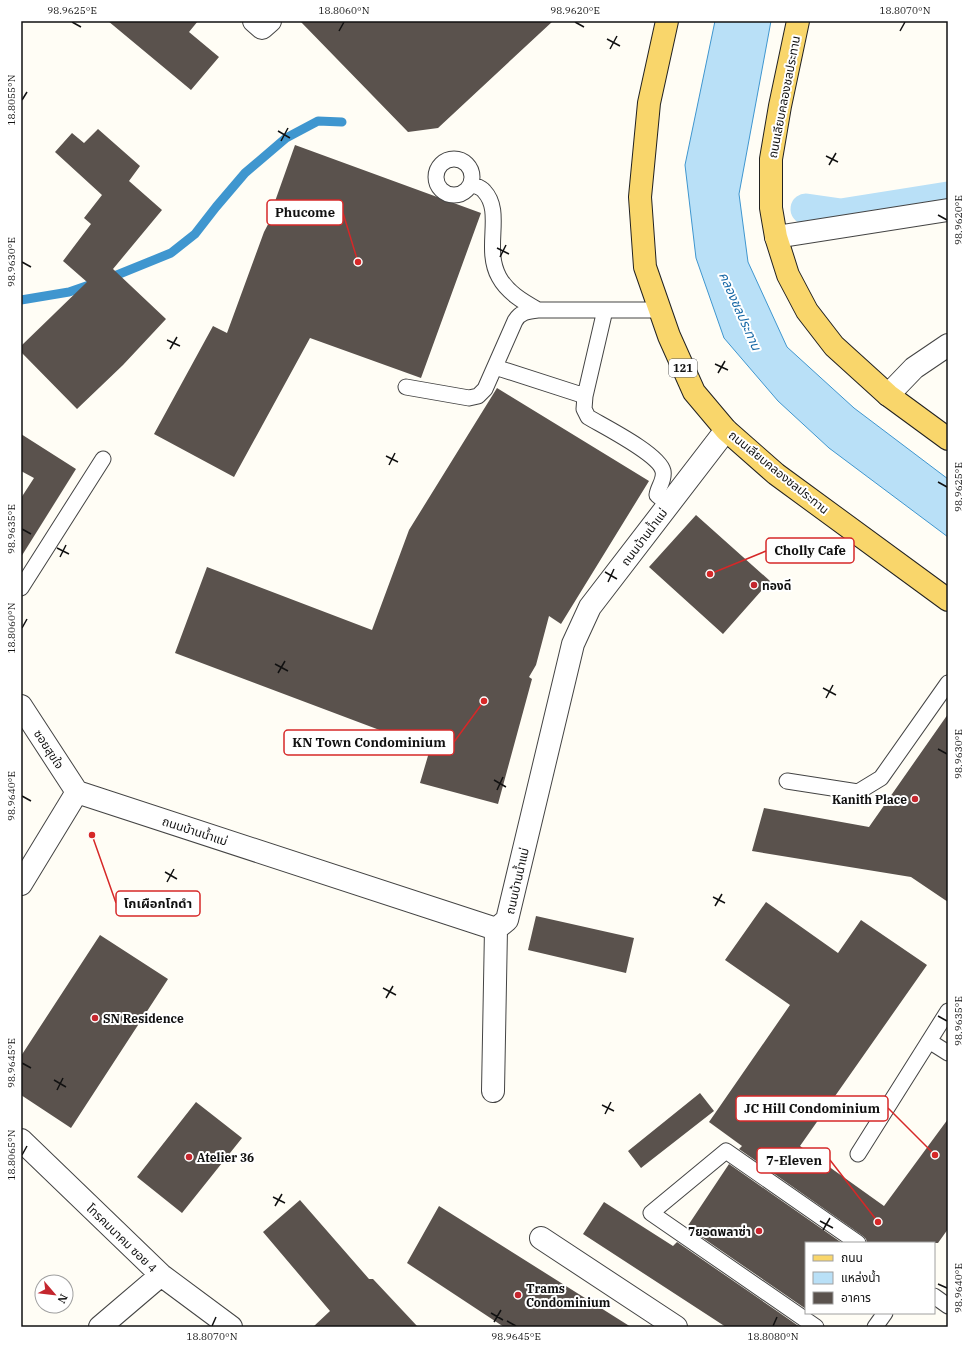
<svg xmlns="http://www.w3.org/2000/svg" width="969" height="1348" viewBox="0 0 969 1348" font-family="'IBM Plex Serif','Noto Sans Thai',serif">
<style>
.water{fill:#b9e0f7;stroke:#3f96cf}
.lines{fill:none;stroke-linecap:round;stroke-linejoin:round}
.stream{stroke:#3f96cf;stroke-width:9}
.canal{stroke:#b9e0f7;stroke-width:31}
.building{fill:#5a524d}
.service-casing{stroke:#444;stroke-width:17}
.minor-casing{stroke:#444;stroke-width:24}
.primary-casing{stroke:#222;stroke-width:24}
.service{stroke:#fff;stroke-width:15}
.minor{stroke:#fff;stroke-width:22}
.primary{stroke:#f9d66b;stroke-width:22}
.ticks{fill:none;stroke:#111;stroke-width:1.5}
.poi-dot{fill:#c4262e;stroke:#fff;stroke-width:1.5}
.labels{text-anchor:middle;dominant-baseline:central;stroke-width:4;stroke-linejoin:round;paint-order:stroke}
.shield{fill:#fff;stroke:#585858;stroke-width:1}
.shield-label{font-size:11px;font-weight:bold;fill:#111}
.street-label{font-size:12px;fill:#111;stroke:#fff}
.poi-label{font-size:12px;font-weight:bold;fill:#111;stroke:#fff;text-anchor:start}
.water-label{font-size:13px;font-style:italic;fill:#1768a6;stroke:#fff}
.leader{fill:none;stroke:#d62828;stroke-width:1.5}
.callout-dot{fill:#d62828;stroke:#fff;stroke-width:1.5}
.callout{fill:#fff;stroke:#d62828;stroke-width:1.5}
.callout-label{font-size:13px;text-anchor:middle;font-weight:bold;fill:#111}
.neatline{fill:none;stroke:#111;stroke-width:1.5}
.ticks-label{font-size:10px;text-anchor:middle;fill:#111}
</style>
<rect width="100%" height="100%" fill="#fffdf5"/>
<!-- water -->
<path class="water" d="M 715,21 L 771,21 L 739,194 L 748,262 L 787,347 L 854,408 L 948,479 L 948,537 L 829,448 L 778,401 L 724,338 L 696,258 L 685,165 Z"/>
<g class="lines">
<!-- stream -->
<path class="stream" d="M 107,279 L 171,253 L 195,234 L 216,207 L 245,173 L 286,138 L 318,121 L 342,122
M 21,300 L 69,292 L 92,284"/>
<!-- canal -->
<path class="canal" d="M 806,209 L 841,214 L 948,197"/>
</g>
<!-- building -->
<path class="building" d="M 108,21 L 198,21 L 189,32 L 219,57 L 191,90 Z
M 300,21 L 553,21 L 438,128 L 408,132 Z
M 98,129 L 140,166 L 129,181 L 162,210 L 113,269 L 166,319 L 123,365 L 77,409 L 21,352 L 21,346 L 87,282 L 63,261 L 91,224 L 84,218 L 102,195 L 55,152 L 72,133 L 84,143 Z
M 295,145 L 481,213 L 421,378 L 310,338 L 234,477 L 154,434 L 213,326 L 227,333 L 264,232 L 276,209 L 273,207 Z
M 497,388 L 649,481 L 561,624 L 549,616 L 536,665 L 529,677 L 532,679 L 498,804 L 420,783 L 430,749 L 175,653 L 207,567 L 372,630 L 409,530 Z
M 21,434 L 76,469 L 21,557 L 21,498 L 34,478 L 21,471 Z
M 696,515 L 770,581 L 723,634 L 649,567 Z
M 948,714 L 948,902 L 911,877 L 752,851 L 764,808 L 869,827 Z
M 766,902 L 838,953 L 861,920 L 927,965 L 800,1146 L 884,1206 L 948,1119 L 948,1229 L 938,1243 L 867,1243 L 866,1239 L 863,1236 L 739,1149 L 742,1146 L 709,1122 L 790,1005 L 725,960 Z
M 536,916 L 634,938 L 626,973 L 528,950 Z
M 100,935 L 168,979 L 71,1128 L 21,1095 L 21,1056 Z
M 700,1093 L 714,1111 L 641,1168 L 628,1151 Z
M 196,1102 L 242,1138 L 182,1213 L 137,1177 Z
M 729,1164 L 842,1243 L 806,1243 L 806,1309 L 687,1227 Z
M 300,1200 L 369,1279 L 373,1279 L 418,1327 L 313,1327 L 330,1311 L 263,1232 Z
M 604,1202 L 673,1246 L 677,1242 L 800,1327 L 726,1327 L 583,1234 Z
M 439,1206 L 631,1327 L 504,1327 L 407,1263 Z"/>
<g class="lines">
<!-- service casing -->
<g class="service-casing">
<path id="service" d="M436 177a18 18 0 1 1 36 0a18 18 0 1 1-36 0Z
M 471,184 C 475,186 481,187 484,191 C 504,212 483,248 499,277 C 507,292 522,301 538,310
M 605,310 L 585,396 L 584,409 L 588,417 C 605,427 659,454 663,471 C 665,480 658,487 657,495 L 669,505
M 495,367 L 585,396
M 406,387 L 469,398 L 478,396 L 485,389 L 515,321 C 520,312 528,311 538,310 L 660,310
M 21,588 L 103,459
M 787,781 L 858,792 L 881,778 L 948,683
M 929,1041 L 948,1053
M 858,1154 L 948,1011
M 934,1296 L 948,1306
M 816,1327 L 651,1213 L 726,1151 L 858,1243
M 875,1327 L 885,1313"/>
</g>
<!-- minor casing -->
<g class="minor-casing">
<path id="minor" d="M 254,21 L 262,28 L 270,21
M 776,237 L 948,210
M 888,395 L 914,368 L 948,345
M 21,706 L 77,792
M 77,792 L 496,929 L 507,920 L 573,644 L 590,607 L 726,430
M 21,884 L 77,792
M 493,1091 L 496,929
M 21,1140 L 161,1275 L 231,1327
M 541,1238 L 676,1327
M 100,1327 L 161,1275"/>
</g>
<!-- primary casing -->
<g class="primary-casing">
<path id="primary" d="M 667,21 L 649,103 L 640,197 L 645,267 L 669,336 L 694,392 L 726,430 L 776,474 L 948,600
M 798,21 L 780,106 L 771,159 L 771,208 L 776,237 L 788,275 L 807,311 L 834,346 L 888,395 L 948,439"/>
</g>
<!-- service -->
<use href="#service" class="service"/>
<!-- minor -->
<use href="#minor" class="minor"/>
<!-- primary -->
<use href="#primary" class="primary"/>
</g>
<!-- ticks -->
<path class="ticks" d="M 72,22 L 81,27M 575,22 L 584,27M 339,31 L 344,22M 900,31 L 905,22M 607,39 L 620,46M 610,49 L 617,36M 22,100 L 27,92M 278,131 L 290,138M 281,141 L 288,128M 826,156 L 838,162M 829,165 L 836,153M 938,215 L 947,220M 497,248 L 509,254M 500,257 L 506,245M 22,262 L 31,267M 167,340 L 180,346M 170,349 L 177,337M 715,364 L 728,370M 718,373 L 725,361M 386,456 L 398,462M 389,465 L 395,453M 938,482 L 947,487M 22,529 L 31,534M 57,548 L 69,554M 60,557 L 66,545M 605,572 L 617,579M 608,582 L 614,569M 22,628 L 27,619M 275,664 L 288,671M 278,673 L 285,661M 823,688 L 836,695M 826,698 L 833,685M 938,749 L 947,754M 494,780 L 506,787M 497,790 L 503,777M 22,796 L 31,801M 165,872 L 177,879M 167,882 L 174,869M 713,897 L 725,903M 715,906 L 722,894M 383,988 L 396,995M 386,998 L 393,986M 938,1016 L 947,1021M 22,1063 L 31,1068M 54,1080 L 66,1087M 57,1090 L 63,1078M 602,1105 L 614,1111M 605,1114 L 611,1102M 22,1155 L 27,1146M 273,1197 L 285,1203M 275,1206 L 282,1194M 820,1221 L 833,1228M 823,1230 L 830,1218M 938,1284 L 947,1288M 491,1313 L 503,1320M 507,1321 L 516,1326M 494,1322 L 501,1310M 212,1326 L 216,1317M 773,1326 L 777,1317"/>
<!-- markers -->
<g class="poi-dot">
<circle cx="754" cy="585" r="4"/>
<circle cx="915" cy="799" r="4"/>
<circle cx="95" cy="1018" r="4"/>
<circle cx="189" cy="1157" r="4"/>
<circle cx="759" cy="1231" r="4"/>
<circle cx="518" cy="1295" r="4"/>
</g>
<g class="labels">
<!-- shield labels -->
<rect class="shield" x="669" y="359" width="28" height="18" rx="3"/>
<g class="shield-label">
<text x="683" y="368">121</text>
</g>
<!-- street labels -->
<g class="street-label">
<text transform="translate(784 97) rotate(-79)">ถนนเลียบคลองชลประทาน</text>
<text transform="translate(779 472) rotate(39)">ถนนเลียบคลองชลประทาน</text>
<text transform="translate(644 537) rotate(-53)">ถนนบ้านน้ำแม่</text>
<text transform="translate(49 749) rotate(57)">ซอยสุขใจ</text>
<text transform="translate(195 831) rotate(18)">ถนนบ้านน้ำแม่</text>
<text transform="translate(517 881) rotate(-77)">ถนนบ้านน้ำแม่</text>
<text transform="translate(122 1238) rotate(44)">โทรคมนาคม ซอย 4</text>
</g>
<!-- poi labels -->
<g class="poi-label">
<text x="762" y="585">ทองดี</text>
<text x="907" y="799" text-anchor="end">Kanith Place</text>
<text x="103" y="1018">SN Residence</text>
<text x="197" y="1157">Atelier 36</text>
<text x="751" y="1231" text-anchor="end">7ยอดพลาซ่า</text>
<text x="526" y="1288">Trams<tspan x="526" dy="14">Condominium</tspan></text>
</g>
<!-- water labels -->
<g class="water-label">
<text transform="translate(740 311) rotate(66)">คลองชลประทาน</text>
</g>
</g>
<!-- callouts -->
<path class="leader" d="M358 262L343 213M710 574L766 551M484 701L454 742M92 835L116 903M935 1155L888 1108M878 1222L830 1160"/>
<g class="callout-dot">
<circle cx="358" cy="262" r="4"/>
<circle cx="710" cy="574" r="4"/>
<circle cx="484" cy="701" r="4"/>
<circle cx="92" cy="835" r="4"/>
<circle cx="935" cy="1155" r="4"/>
<circle cx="878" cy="1222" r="4"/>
</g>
<g class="callout">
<rect x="267" y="200" width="76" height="25" rx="4"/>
<rect x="766" y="538" width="88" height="25" rx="4"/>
<rect x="284" y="730" width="170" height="25" rx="4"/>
<rect x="116" y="891" width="84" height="25" rx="4"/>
<rect x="736" y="1096" width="152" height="25" rx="4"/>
<rect x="757" y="1148" width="73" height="25" rx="4"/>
</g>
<g class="callout-label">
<text x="305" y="217">Phucome</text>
<text x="810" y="555">Cholly Cafe</text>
<text x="369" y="747">KN Town Condominium</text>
<text x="158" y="908">โกเผือกโกดำ</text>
<text x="812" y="1113">JC Hill Condominium</text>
<text x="794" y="1165">7-Eleven</text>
</g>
<!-- border -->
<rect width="969" height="1348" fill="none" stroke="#ffffff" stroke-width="44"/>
<!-- legend -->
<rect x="805" y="1242" width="130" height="72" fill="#ffffff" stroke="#a0a0a0"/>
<rect x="813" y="1255" width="20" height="6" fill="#f9d66b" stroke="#a0a0a0"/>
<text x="841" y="1262" font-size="12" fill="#111111">ถนน</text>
<rect x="813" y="1272" width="20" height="12" fill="#b9e0f7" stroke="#a0a0a0"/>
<text x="841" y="1282" font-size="12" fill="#111111">แหล่งน้ำ</text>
<rect x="813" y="1292" width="20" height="12" fill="#5a524d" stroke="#a0a0a0"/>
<text x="841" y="1302" font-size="12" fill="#111111">อาคาร</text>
<!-- north arrow -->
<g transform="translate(54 1294) rotate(118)"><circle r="19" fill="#ffffff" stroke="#a0a0a0"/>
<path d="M0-3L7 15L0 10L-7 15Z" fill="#c4262e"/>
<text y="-6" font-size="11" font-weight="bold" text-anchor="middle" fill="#111111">N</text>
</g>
<rect x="22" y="22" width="925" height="1304" class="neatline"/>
<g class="ticks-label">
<text x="72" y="14">98.9625°E</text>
<text x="344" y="14">18.8060°N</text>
<text x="575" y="14">98.9620°E</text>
<text x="905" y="14">18.8070°N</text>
<text transform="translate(11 100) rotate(-90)" y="4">18.8055°N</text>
<text transform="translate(958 220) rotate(-90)" y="4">98.9620°E</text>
<text transform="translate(11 262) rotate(-90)" y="4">98.9630°E</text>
<text transform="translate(958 487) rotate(-90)" y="4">98.9625°E</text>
<text transform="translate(11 529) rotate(-90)" y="4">98.9635°E</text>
<text transform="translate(11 628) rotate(-90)" y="4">18.8060°N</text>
<text transform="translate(958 754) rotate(-90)" y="4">98.9630°E</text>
<text transform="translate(11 796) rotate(-90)" y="4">98.9640°E</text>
<text transform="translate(958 1021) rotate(-90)" y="4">98.9635°E</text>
<text transform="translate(11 1063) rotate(-90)" y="4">98.9645°E</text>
<text transform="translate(11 1155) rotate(-90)" y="4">18.8065°N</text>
<text transform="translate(958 1288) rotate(-90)" y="4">98.9640°E</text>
<text x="212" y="1340">18.8070°N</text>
<text x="516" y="1340">98.9645°E</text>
<text x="773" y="1340">18.8080°N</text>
</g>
</svg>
